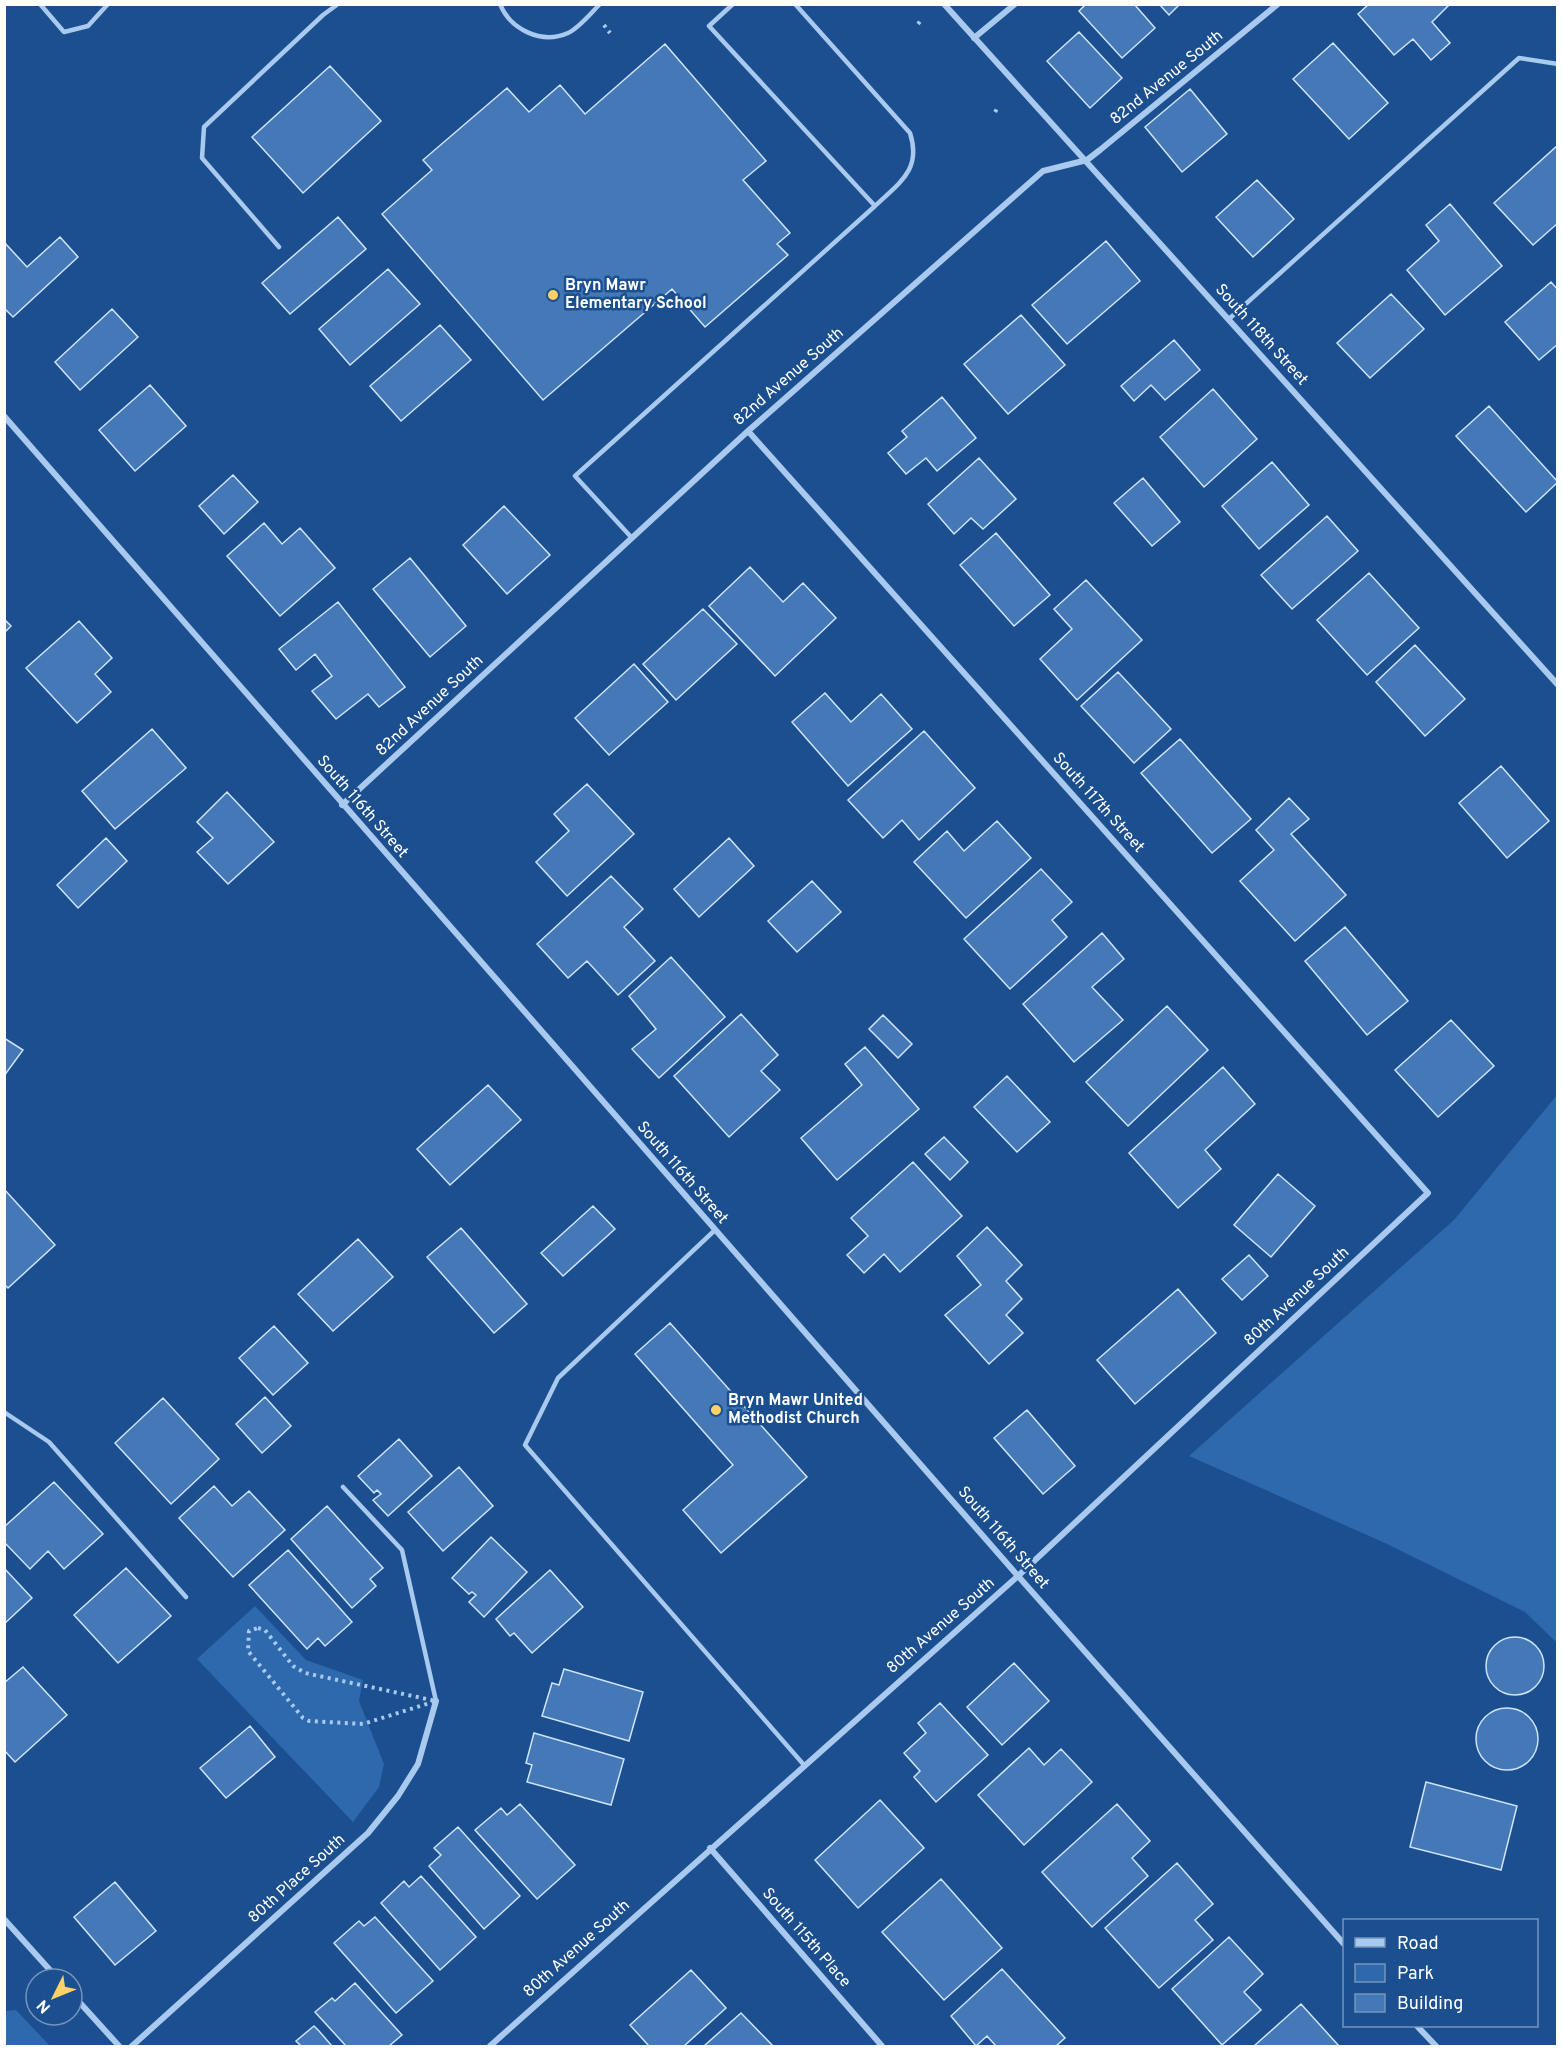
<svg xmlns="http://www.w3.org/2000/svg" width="1562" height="2051" viewBox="0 0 1562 2051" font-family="Overpass,sans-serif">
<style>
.green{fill:#2e69ad}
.building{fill:#4478b7;stroke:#cfe3fa;stroke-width:1.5}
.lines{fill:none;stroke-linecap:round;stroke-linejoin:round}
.path{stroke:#a9c9ee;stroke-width:4;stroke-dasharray:3 4.5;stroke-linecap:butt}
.service{stroke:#a9c9ee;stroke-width:4.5}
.minor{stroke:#a9c9ee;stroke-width:6}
.poi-dot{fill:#ffd166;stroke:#1b4f8f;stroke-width:2}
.labels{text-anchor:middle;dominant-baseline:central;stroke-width:5;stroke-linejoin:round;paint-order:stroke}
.street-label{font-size:16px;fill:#fff;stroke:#1b4f8f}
.poi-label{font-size:16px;font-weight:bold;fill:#fff;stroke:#1b4f8f;text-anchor:start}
</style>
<rect width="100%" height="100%" fill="#1b4f8f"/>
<!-- green -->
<path class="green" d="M 1557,1095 L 1557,1643 L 1525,1612 L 1385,1543 L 1189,1456 L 1454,1220 Z
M 255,1606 L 306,1660 L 363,1680 L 359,1701 L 384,1764 L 379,1787 L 353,1822 L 197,1659 Z
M 16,2010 L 50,2046 L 5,2046 L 5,2011 Z"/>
<!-- building -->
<path class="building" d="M 1086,4 L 1134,4 L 1155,28 L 1122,58 L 1079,11 Z
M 1159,4 L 1180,4 L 1169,15 Z
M 1369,4 L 1450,4 L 1432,22 L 1450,43 L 1431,60 L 1413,39 L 1394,55 L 1358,14 Z
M 1079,32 L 1122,78 L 1090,108 L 1047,61 Z
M 1333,43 L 1388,103 L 1349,139 L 1293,79 Z
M 665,44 L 766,161 L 743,180 L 790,233 L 777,244 L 788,255 L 705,327 L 672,289 L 543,400 L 382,214 L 432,170 L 423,160 L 507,88 L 529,112 L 560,85 L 585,114 Z
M 330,66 L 381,121 L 303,193 L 252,137 Z
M 1190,89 L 1227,134 L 1182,172 L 1145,127 Z
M 1558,145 L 1558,223 L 1533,245 L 1494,203 Z
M 1257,180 L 1294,219 L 1253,257 L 1216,217 Z
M 1450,204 L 1502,266 L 1445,315 L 1407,270 L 1439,241 L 1426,225 Z
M 338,217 L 366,249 L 290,314 L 262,283 Z
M 60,237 L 78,257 L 13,317 L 4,308 L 4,242 L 27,267 Z
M 1106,241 L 1140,281 L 1067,344 L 1032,305 Z
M 388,269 L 420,304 L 350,365 L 319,329 Z
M 1551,282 L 1558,290 L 1558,344 L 1539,360 L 1505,322 Z
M 1391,294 L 1424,329 L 1370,378 L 1337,343 Z
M 112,309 L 138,337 L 80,390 L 55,362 Z
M 1021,315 L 1065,365 L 1008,414 L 964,364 Z
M 440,325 L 471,360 L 401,421 L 370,386 Z
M 1174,340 L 1200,370 L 1165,400 L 1151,385 L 1134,401 L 1121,386 Z
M 150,385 L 186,426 L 135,471 L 99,430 Z
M 1213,389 L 1257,439 L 1204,487 L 1160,437 Z
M 942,397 L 976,438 L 937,471 L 926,458 L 906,474 L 888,453 L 907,437 L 902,431 Z
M 1489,406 L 1558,482 L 1526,512 L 1456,436 Z
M 979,458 L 1016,499 L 983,529 L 971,518 L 954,534 L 928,504 Z
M 1272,462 L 1309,505 L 1259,549 L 1222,506 Z
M 233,475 L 258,502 L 224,534 L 199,506 Z
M 1143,478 L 1180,522 L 1152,546 L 1114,503 Z
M 504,506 L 550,555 L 507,594 L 463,545 Z
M 1327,516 L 1358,551 L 1292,609 L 1261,575 Z
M 264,523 L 282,544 L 300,528 L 335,568 L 280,616 L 227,556 Z
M 996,533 L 1050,595 L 1014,626 L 960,565 Z
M 410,558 L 466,626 L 430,657 L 373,589 Z
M 750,567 L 783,602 L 803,583 L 836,618 L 775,676 L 709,606 Z
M 1369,573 L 1419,628 L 1367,675 L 1317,620 Z
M 1086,580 L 1142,640 L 1077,700 L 1040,659 L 1072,629 L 1054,609 Z
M 338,602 L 405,687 L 379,707 L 368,694 L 336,719 L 312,691 L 332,676 L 315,654 L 296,670 L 279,649 Z
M 703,609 L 737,644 L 676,700 L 643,664 Z
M 4,619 L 11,626 L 4,633 Z
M 79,621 L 112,658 L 95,674 L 111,692 L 77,723 L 26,668 Z
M 1415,645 L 1465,699 L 1425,736 L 1376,682 Z
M 634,664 L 668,702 L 609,755 L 575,718 Z
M 1118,672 L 1171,729 L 1134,763 L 1081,706 Z
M 825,693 L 851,722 L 881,694 L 912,729 L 848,786 L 792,722 Z
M 152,729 L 186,768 L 115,829 L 82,791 Z
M 924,731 L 975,788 L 919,840 L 902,820 L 883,838 L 848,800 Z
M 1180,739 L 1251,819 L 1212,853 L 1141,773 Z
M 1501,766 L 1549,821 L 1507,858 L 1459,803 Z
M 587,784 L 634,834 L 567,896 L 536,862 L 569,831 L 554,814 Z
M 227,792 L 274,842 L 228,884 L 197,852 L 213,838 L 197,822 Z
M 1289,798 L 1309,819 L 1291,834 L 1346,895 L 1295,941 L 1240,881 L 1274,850 L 1256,830 Z
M 997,821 L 1031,858 L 966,918 L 914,862 L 947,831 L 964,851 Z
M 106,838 L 127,861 L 78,908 L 57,885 Z
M 729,838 L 754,866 L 699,917 L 674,889 Z
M 1041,869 L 1072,902 L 1052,920 L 1067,937 L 1010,989 L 964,939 Z
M 611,876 L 643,909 L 624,927 L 655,961 L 618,995 L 587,961 L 568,978 L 537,944 Z
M 812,881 L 841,912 L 797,952 L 768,921 Z
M 1345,927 L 1408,1001 L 1367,1035 L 1305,961 Z
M 1102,933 L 1124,959 L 1092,987 L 1123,1020 L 1074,1062 L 1023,1004 Z
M 671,957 L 725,1017 L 659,1078 L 632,1049 L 656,1029 L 629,996 Z
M 1167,1006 L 1208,1050 L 1128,1126 L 1086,1082 Z
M 741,1014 L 778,1055 L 761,1071 L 780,1090 L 729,1137 L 674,1076 Z
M 883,1015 L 912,1044 L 898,1058 L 869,1029 Z
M 1451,1020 L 1494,1066 L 1438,1117 L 1395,1070 Z
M 4,1038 L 23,1050 L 4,1076 Z
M 865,1047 L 919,1109 L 837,1180 L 801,1138 L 862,1085 L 845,1064 Z
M 1223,1067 L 1255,1104 L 1205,1150 L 1221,1169 L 1178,1208 L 1129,1153 Z
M 1007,1076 L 1050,1122 L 1017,1152 L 974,1107 Z
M 488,1085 L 521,1120 L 450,1185 L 417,1149 Z
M 944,1137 L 968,1162 L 950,1180 L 925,1154 Z
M 913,1162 L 962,1216 L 900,1272 L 884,1254 L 864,1273 L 847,1255 L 868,1236 L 851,1218 Z
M 1278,1174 L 1315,1206 L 1271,1257 L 1234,1225 Z
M 4,1189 L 55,1245 L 8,1288 L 4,1284 Z
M 593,1206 L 615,1229 L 563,1276 L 541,1253 Z
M 987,1227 L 1022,1265 L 1006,1281 L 1022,1299 L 1006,1315 L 1023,1333 L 989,1364 L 945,1315 L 981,1285 L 957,1256 Z
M 461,1228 L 527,1304 L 494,1333 L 427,1257 Z
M 358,1239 L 393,1277 L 333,1331 L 298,1294 Z
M 1249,1255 L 1268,1276 L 1242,1300 L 1222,1279 Z
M 1178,1289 L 1216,1333 L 1135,1404 L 1097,1360 Z
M 670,1323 L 807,1477 L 721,1553 L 683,1510 L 733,1465 L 635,1354 Z
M 274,1326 L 308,1363 L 273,1395 L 239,1358 Z
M 265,1397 L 291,1426 L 262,1453 L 236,1424 Z
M 163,1398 L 219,1459 L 171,1504 L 115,1443 Z
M 1027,1410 L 1075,1466 L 1043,1494 L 994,1438 Z
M 399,1439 L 432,1476 L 388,1516 L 373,1500 L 381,1494 L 377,1490 L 374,1493 L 358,1476 Z
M 459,1467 L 493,1506 L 443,1551 L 408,1512 Z
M 54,1482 L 103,1534 L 64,1569 L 48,1551 L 30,1569 L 4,1542 L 4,1527 Z
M 214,1486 L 232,1506 L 249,1491 L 285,1530 L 233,1577 L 179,1518 Z
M 327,1506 L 383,1568 L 370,1579 L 376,1586 L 352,1608 L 291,1539 Z
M 491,1537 L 527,1572 L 484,1617 L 469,1602 L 476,1595 L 472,1592 L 469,1594 L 452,1578 Z
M 288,1550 L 352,1622 L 325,1646 L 318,1638 L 307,1649 L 249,1585 Z
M 4,1568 L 32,1598 L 4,1624 Z
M 126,1568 L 171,1616 L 118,1663 L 74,1615 Z
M 550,1570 L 583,1607 L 532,1653 L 514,1633 L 510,1636 L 496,1619 Z
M1486 1666a29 29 0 1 1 58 0a29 29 0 1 1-58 0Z
M 1014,1663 L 1049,1701 L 1002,1745 L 967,1707 Z
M 23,1667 L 67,1715 L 15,1762 L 4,1750 L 4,1683 Z
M 564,1669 L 643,1692 L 629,1741 L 542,1716 L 552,1683 L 559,1685 Z
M 940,1703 L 988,1755 L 936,1802 L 914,1777 L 920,1771 L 904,1753 L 926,1733 L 918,1723 Z
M1476 1739a31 31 0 1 1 62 0a31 31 0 1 1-62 0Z
M 250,1726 L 275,1757 L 226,1798 L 200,1768 Z
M 534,1733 L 624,1759 L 611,1805 L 527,1782 L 532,1765 L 526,1763 Z
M 1029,1748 L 1044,1765 L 1061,1749 L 1092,1782 L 1024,1845 L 978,1795 Z
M 1426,1782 L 1517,1806 L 1501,1870 L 1410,1847 Z
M 880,1800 L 924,1848 L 858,1908 L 815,1860 Z
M 520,1804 L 575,1865 L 537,1899 L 475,1830 L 501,1808 L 507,1815 Z
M 1117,1804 L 1150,1841 L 1132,1858 L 1148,1876 L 1092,1927 L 1042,1872 Z
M 458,1827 L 520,1896 L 484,1929 L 429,1866 L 441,1855 L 434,1848 Z
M 1177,1863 L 1213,1904 L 1195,1920 L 1213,1940 L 1159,1988 L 1105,1928 Z
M 421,1876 L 476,1937 L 440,1970 L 381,1903 L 404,1881 L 409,1887 Z
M 941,1879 L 1002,1948 L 944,2000 L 882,1932 Z
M 115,1882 L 156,1931 L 115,1965 L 74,1917 Z
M 375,1917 L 433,1981 L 396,2013 L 334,1943 L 359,1921 L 364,1926 Z
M 1229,1937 L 1263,1974 L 1244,1992 L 1261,2010 L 1222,2045 L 1172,1989 Z
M 1002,1969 L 1065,2038 L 1056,2046 L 996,2046 L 987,2036 L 976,2046 L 951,2016 Z
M 691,1970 L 726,2008 L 684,2046 L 649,2046 L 630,2025 Z
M 355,1983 L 402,2035 L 389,2046 L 346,2046 L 315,2012 L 332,1998 L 335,2001 Z
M 1301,2004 L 1339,2046 L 1254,2046 Z
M 741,2013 L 773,2046 L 704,2046 Z
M 314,2026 L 319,2031 L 332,2046 L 301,2046 L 296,2041 Z"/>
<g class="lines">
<!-- path -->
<path class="path" d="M 918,24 L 921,20
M 604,25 L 610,33
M 995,112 L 997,109
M 258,1628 L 265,1630 L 293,1666 L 305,1673 L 436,1701 L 363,1724 L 309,1721 L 303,1718 L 248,1651 L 249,1631 Z"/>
<!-- service -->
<path class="service" d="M 40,4 L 64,32 L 88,26 L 108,4
M 500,4 C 510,29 541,45 568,33 C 579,28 591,13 600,4
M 733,4 L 709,26 L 875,206 C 899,183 922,170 910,133 L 795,4
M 279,247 L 202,158 L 204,127 L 323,15 L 338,4
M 1229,319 L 1519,58 L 1558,64
M 632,538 L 575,476 L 875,206
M 715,1230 L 558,1378 L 525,1445 L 804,1765
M 4,1412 L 49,1442 L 186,1597
M 343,1487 L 402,1550 L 436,1701"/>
<!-- minor -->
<path class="minor" d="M 944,4 L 1558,685
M 974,38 L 1015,4
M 4,416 L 1018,1576 L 1344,1944
M 342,805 L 748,431 L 1043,171 L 1087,160 L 1100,150 L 1278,4
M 710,1848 L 882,2046
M 4,1919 L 58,1979
M 72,1994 L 119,2046
M 1417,2026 L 1436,2046
M 132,2046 L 368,1833 L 398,1796 L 418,1764 L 436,1701
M 490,2046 L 1018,1576 L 1428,1193 L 748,431"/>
</g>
<!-- markers -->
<g class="poi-dot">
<circle cx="553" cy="295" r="6"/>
<circle cx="716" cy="1410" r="6"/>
</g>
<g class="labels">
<!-- street labels -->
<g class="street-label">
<text transform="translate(1167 78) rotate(-39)">82nd Avenue South</text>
<text transform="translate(1261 335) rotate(48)">South 118th Street</text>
<text transform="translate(789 377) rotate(-41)">82nd Avenue South</text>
<text transform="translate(430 706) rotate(-43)">82nd Avenue South</text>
<text transform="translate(1098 803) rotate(48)">South 117th Street</text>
<text transform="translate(362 807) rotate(49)">South 116th Street</text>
<text transform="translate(682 1173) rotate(49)">South 116th Street</text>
<text transform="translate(1297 1297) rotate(-43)">80th Avenue South</text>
<text transform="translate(1003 1538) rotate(49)">South 116th Street</text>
<text transform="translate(941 1626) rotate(-41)">80th Avenue South</text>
<text transform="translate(297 1879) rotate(-42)">80th Place South</text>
<text transform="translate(806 1938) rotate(49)">South 115th Place</text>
<text transform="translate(577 1949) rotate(-42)">80th Avenue South</text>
</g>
<!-- poi labels -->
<g class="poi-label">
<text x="565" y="286">Bryn Mawr<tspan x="565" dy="18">Elementary School</tspan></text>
<text x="728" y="1401">Bryn Mawr United<tspan x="728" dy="18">Methodist Church</tspan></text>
</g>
</g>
<!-- border -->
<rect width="1562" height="2051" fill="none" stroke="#ffffff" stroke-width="12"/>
<!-- legend -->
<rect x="1343" y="1919" width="195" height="108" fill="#1b4f8f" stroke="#7695bc" stroke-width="1.5"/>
<rect x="1355" y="1938" width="30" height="9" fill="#a9c9ee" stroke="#7695bc" stroke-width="1.5"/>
<text x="1397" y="1949" font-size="18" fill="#ffffff">Road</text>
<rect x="1355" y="1964" width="30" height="18" fill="#2e69ad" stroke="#7695bc" stroke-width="1.5"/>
<text x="1397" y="1979" font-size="18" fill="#ffffff">Park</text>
<rect x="1355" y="1994" width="30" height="18" fill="#4478b7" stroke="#7695bc" stroke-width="1.5"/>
<text x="1397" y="2009" font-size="18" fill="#ffffff">Building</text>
<!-- north arrow -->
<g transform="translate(54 1997) rotate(227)"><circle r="28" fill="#1b4f8f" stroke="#7695bc" stroke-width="1.5"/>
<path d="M0-4.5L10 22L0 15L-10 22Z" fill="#ffd166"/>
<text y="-9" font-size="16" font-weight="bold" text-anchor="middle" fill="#ffffff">N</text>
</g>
</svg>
